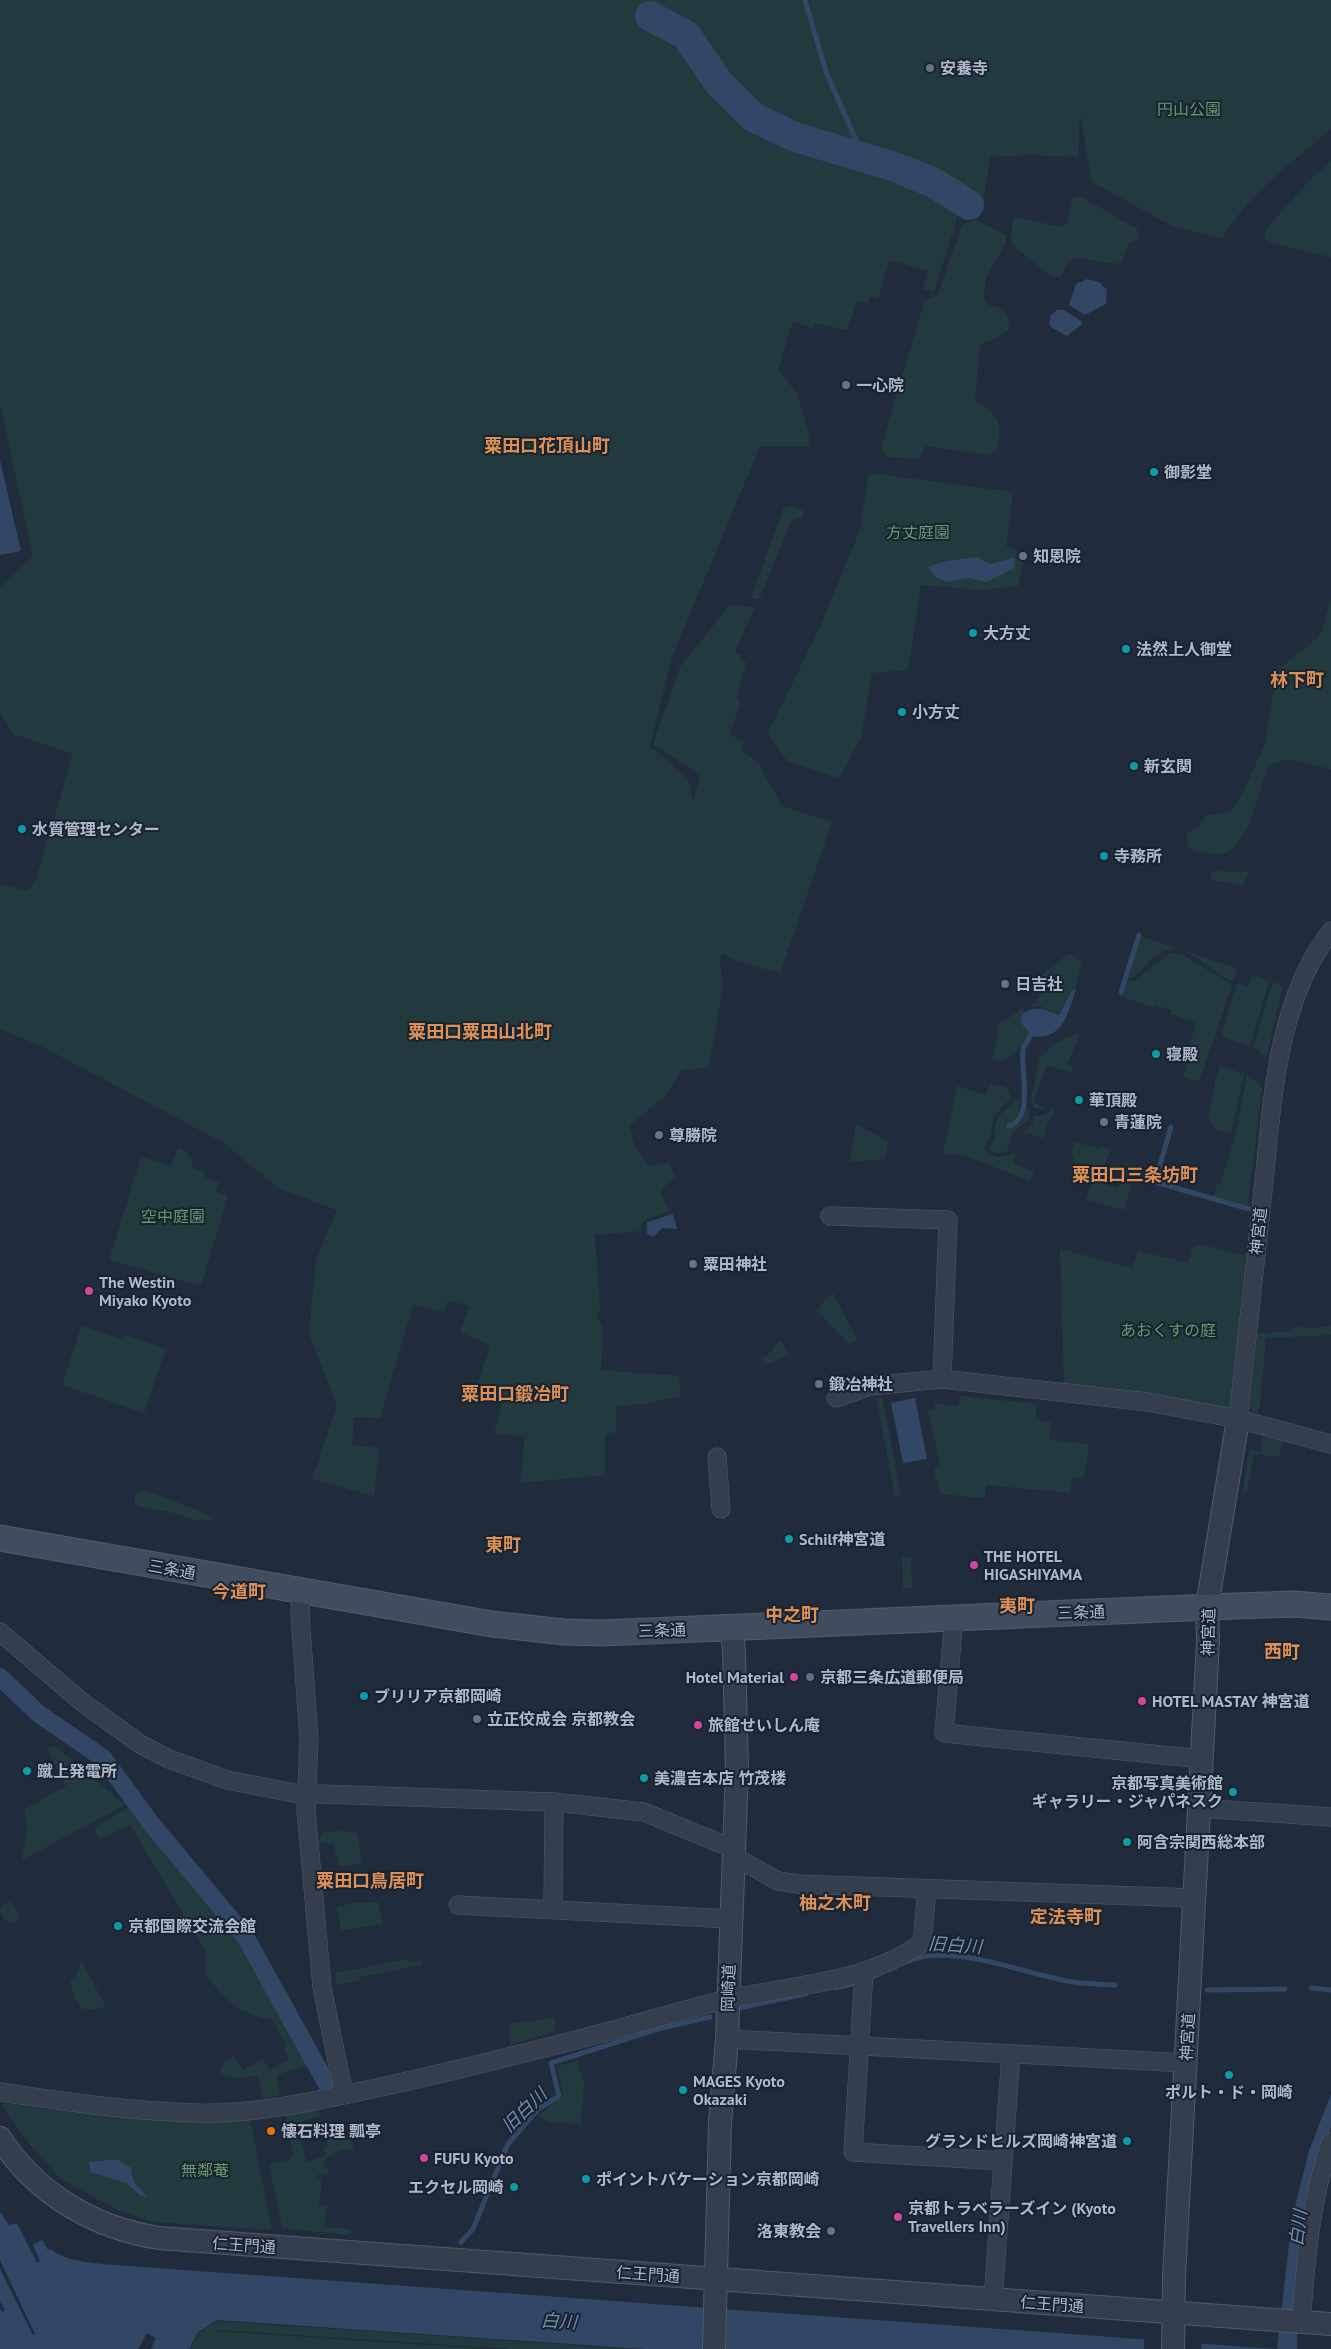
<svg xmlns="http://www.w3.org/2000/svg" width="1331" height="2349" viewBox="0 0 1331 2349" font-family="'PT Sans','Noto Sans JP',sans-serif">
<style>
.green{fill:#223a3d}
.water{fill:#324765}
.pier{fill:#202c3c}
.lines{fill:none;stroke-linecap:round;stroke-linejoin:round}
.stream{stroke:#324765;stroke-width:5}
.canal{stroke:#324765;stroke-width:18}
.river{stroke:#324765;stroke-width:30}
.minor-casing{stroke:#525b69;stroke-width:19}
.tertiary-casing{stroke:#525b69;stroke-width:24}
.secondary-casing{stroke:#525b69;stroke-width:27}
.minor{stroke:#343e4c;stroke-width:18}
.tertiary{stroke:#343e4c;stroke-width:22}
.secondary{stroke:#414c5f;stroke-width:25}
.worship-dot{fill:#6b7280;stroke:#192330;stroke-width:2}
.culture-dot{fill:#0f9aa8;stroke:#192330;stroke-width:2}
.hotel-dot{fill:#d1479c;stroke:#192330;stroke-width:2}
.service-dot{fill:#5c6f8a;stroke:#192330;stroke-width:2}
.food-dot{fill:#e8710a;stroke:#192330;stroke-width:2}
.labels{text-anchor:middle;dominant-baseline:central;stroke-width:4;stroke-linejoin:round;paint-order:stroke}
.poi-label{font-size:16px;font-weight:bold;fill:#afb8c8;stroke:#192330;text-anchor:start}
.park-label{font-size:16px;fill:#649b70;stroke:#192330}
.street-label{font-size:16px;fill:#afb8c8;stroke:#192330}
.neighbourhood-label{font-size:18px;font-weight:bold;fill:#dc9055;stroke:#192330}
.water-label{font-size:18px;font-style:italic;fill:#748eb2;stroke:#192330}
</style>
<rect width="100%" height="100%" fill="#202c3c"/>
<!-- green -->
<path class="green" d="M 0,0 L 1331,0 L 1331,129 C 1292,162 1249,194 1222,238 L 1174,227 L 1092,182 L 1080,114 L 1078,157 L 1029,155 L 990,157 L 982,213 L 959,212 L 934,291 L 923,289 L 928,271 L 889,260 L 878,299 L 870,296 L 868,303 L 857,300 L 847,330 L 814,323 L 812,328 L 793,321 L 778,370 L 797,393 L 809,435 L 810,446 L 760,446 L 672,657 L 650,746 L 688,779 L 693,802 L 701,774 L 653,745 L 680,667 L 730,605 L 755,607 L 735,652 L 741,655 L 739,659 L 746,662 L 737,698 L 741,703 L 729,734 L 743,742 L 741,749 L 758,763 L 782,806 L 832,822 L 780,973 L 737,961 L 722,953 L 720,963 L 723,985 L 709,1067 L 682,1070 L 665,1096 L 629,1126 L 635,1147 L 650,1167 L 668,1162 L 675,1177 L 663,1188 L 661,1194 L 669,1211 L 643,1221 L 641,1231 L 595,1235 L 600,1309 L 596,1317 L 603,1326 L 601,1370 L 679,1376 L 681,1396 L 643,1404 L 616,1406 L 616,1432 L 605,1434 L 605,1475 L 520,1483 L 525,1436 L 494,1434 L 502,1403 L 474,1396 L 490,1345 L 460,1332 L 469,1306 L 448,1300 L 443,1312 L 413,1305 L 380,1418 L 354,1417 L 352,1445 L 379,1448 L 374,1496 L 312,1479 L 337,1405 L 309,1334 L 316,1260 L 337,1210 L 278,1188 L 224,1143 L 41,1046 L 0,1029 L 0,884 L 28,891 L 36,879 L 73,754 L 13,734 L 0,713 L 0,587 L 33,556 L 0,404 Z
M 1331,161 L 1331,257 L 1270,243 L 1265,239 L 1265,230 L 1310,180 Z
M 1080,196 L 1137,229 L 1139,238 L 1128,244 L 1122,261 L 1117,264 L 1081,258 L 1069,261 L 1060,277 L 1053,278 L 1016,248 L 1011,241 L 1013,219 L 1016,217 L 1060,227 L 1067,224 L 1072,199 Z
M 975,220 L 1006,235 L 1006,243 L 987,276 L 983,298 L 989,305 L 998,307 L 1007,314 L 1010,328 L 1002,335 L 980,345 L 975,401 C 1000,417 1002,419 997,449 L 989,455 L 926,446 L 918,459 L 887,457 L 881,448 L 925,300 L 938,295 L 962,225 Z
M 869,473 L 1013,492 L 1006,546 L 1025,555 L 1018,586 L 980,590 L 921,585 L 908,670 L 872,673 L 861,737 L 839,778 L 787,761 L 768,733 L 820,627 L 860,530 Z
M 790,506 L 804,511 L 803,517 L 792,520 L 759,599 L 753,599 L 752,596 L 783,509 Z
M 1331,599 L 1331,769 L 1288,759 L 1268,766 L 1249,825 L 1235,846 L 1224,854 L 1195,852 L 1188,846 L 1187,833 L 1197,827 L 1206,816 L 1230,811 L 1238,803 L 1265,744 L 1277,671 L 1317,638 L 1322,630 Z
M 1212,871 L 1248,872 L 1243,886 L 1211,880 Z
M 1141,936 L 1238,969 L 1233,981 C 1215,975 1188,945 1169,949 C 1156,952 1142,970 1133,978 L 1127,978 Z
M 1170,953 L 1185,956 L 1232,985 L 1200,1079 L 1193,1081 L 1183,1077 L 1189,1059 L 1185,1057 L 1197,1022 L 1170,1014 L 1171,1010 L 1155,1005 L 1154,1008 L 1120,996 L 1125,981 L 1135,981 Z
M 1068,954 L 1071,954 L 1082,963 L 1075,989 L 1072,989 L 1061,1012 L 1059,1015 L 1040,1006 L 1030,1007 L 1042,994 L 1041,985 L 1037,979 Z
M 1253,975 L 1269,981 L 1250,1046 L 1221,1037 L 1237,983 L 1248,987 Z
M 1273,982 L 1283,986 L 1266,1058 L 1259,1053 L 1258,1050 L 1253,1048 Z
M 1024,1008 L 1020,1022 L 1028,1031 C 1028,1049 1012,1052 1001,1062 L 993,1059 L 999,1024 Z
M 1078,1032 L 1079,1038 L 1067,1064 L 1073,1066 L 1071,1073 L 1047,1065 L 1033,1103 L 1045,1107 L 1042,1109 L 1034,1108 L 1031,1099 L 1040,1057 L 1053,1045 Z
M 1220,1066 L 1244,1074 L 1231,1134 L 1214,1128 L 1208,1116 L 1215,1085 L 1214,1084 Z
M 1247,1075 L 1262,1086 L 1248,1206 L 1213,1197 L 1217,1184 L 1220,1185 L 1235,1137 Z
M 990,1083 L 1007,1088 L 1011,1098 L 993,1117 L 991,1136 L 984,1149 C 995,1162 1004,1155 1016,1153 L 1013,1164 L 1034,1171 L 1030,1181 L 963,1155 L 943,1154 L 957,1086 L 986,1095 Z
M 1015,1101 L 1020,1101 C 1018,1123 1020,1113 1008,1127 L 1017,1125 L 1022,1121 L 1025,1102 L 1029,1111 L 1029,1119 L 1013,1132 L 1007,1151 C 1001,1155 994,1153 989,1148 C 999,1136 992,1133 996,1122 C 999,1112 1009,1109 1015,1101 Z
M 1055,1108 L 1053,1117 L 1050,1116 L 1043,1138 L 1024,1132 L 1033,1123 L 1034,1116 L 1042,1116 Z
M 856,1124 L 887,1141 L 886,1159 L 850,1162 Z
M 1075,1142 L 1100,1149 L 1101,1146 L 1110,1149 L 1099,1182 L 1118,1188 L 1126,1163 L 1137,1167 L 1124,1210 L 1086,1200 L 1096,1169 L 1073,1162 L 1074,1156 L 1071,1154 Z
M 178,1148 L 186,1151 L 193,1161 L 191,1167 L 205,1172 L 204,1177 L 219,1182 L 216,1192 L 228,1196 L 201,1286 L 109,1260 L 141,1157 L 171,1166 Z
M 1200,1244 L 1245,1256 L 1232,1413 L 1064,1387 L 1060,1249 L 1132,1268 L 1138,1251 L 1188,1263 L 1193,1248 Z
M 833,1293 L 857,1339 L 849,1344 L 816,1310 Z
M 1331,1325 L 1331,1335 L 1266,1338 L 1260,1407 L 1257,1414 L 1253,1412 L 1249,1406 L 1257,1333 L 1291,1332 L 1295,1327 L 1316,1328 Z
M 81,1326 L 123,1340 L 125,1335 L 166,1349 L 144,1413 L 62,1385 Z
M 781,1341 L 789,1355 L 766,1365 L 761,1358 L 773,1351 L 774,1346 Z
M 960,1396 L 1037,1404 L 1035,1419 L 1051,1422 L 1049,1439 L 1089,1445 L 1084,1478 L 1072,1477 L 1070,1493 L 986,1485 L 985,1498 L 940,1494 L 934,1470 L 940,1464 L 928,1410 L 935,1409 L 935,1403 L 958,1406 Z
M 882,1397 L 901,1494 L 895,1496 L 876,1398 Z
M 1263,1436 L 1283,1441 L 1279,1457 L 1254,1454 L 1247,1492 L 1242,1494 L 1249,1449 L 1261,1451 Z
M 145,1490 L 215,1517 L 212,1520 C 193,1522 187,1517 170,1512 C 158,1509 147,1510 135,1504 L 135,1494 Z
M 902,1557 L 911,1557 L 912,1588 L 903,1588 Z
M 54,1745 L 125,1805 L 22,1860 L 27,1831 L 25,1809 L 66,1786 L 47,1749 Z
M 131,1806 L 168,1852 L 181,1863 L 220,1920 L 240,1943 L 303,2047 L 311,2064 L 277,2075 L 280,2096 L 263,2099 L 258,2076 L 233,2078 L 219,2074 L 225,2062 L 233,2056 L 243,2070 L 263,2059 L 270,2070 L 289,2059 L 284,2048 L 286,2046 L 273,2020 C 238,2014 225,2000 205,1973 L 206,1952 L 130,1825 L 100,1839 L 94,1828 Z
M 344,1831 L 358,1833 L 361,1863 L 340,1866 L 333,1844 L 318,1842 L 323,1832 Z
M 10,1900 L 21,1918 L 11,1923 L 6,1921 L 0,1912 L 2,1906 Z
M 378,1902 L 383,1924 L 341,1930 L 337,1908 L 351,1903 Z
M 409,1959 L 409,1962 L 421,1960 L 422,1965 L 359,1977 L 360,1981 L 337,1985 L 335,1973 Z
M 81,1961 L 106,2006 L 98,2009 L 83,2009 L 75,1999 L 70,1982 L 78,1973 Z
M 555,2018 L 554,2032 L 510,2045 L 509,2024 Z
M 577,2061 L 584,2082 L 581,2124 L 549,2122 L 539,2116 L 550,2105 L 563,2096 L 557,2066 Z
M 2,2102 C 83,2118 166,2117 249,2114 L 272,2230 L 154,2222 L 117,2210 L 60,2178 L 29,2143 L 6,2112 Z
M 317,2105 L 320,2116 L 303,2121 L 306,2136 L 300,2138 L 307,2162 L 325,2156 L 324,2148 L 328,2147 L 326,2133 L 336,2130 L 339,2139 L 352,2138 L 354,2150 C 342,2149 327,2153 323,2166 L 328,2168 L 329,2174 L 325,2176 L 318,2174 L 317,2177 L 321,2180 C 323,2192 319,2195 319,2205 L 327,2205 L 324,2227 L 350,2229 L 352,2234 L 346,2235 L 282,2228 L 269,2164 L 289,2161 L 293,2154 L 285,2112 Z
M 217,2321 L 630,2349 L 513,2349 L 218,2330 L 215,2331 L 485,2349 L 190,2349 L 198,2333 Z"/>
<!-- water -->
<path class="water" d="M 1087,279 L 1099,282 L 1107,290 L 1106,304 L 1085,315 L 1069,305 L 1076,284 Z
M 1057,310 L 1064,310 L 1081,321 L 1082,324 L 1067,336 L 1052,328 L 1049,324 L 1051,315 Z
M 0,460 L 21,551 L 0,555 Z
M 977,557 L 990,564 L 1014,558 L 1015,568 L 986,582 L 968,578 L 947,582 L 935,577 L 928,567 L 946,561 Z
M 1076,989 C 1069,1011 1062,1042 1032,1036 L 1020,1022 L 1023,1013 C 1038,1005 1044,1009 1059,1015 L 1072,990 Z
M 673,1214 L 677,1229 L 662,1228 L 654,1237 L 647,1234 L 647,1222 Z
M 915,1398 L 927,1459 L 903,1463 L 891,1403 Z
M 1331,2094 L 1331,2128 L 1317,2168 L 1298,2299 L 1297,2349 L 644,2349 L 217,2320 L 198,2332 L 189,2349 L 151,2349 L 156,2338 L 147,2333 L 138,2349 L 0,2349 L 0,2309 L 2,2312 L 5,2310 L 0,2301 L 0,2269 L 33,2335 L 35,2334 L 0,2260 L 0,2212 L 9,2225 L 17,2223 L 37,2263 L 40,2261 L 33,2245 L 42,2240 L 48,2250 L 51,2249 C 63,2260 85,2262 102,2264 L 1277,2349 L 1292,2218 L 1309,2151 Z
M 109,2160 L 118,2160 L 131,2168 L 133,2181 L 148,2197 L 141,2196 L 126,2183 L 90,2172 L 89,2162 Z"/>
<!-- pier -->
<path class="pier" d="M 1144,2337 L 1202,2341 L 1201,2349 L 1144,2349 Z"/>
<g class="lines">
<!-- stream -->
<path class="stream" d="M 805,0 L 826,72 L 864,158
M 1121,992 L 1139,935
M 1009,1126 C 1035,1118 1020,1070 1023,1049 C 1024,1044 1029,1041 1030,1035
M 1171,1127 L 1155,1182 L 1249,1209
M 908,1961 C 953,1942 1026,1975 1073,1982 C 1087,1984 1101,1984 1115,1985
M 835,1988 L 857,1983 L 879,1974
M 1311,1988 L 1331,1990
M 1207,1990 L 1285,1989
M 739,2008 L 805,1994
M 461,2242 L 473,2229 L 508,2144 L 538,2109 L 559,2096 L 551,2063 L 658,2029 L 710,2017"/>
<!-- canal -->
<path class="canal" d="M 0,1677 L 39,1714 L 103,1758 L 153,1826 L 245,1936 L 330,2090"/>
<!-- river -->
<path class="river" d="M 650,16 L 686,35 L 719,83 L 753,117 L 795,137 L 895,167 L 934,183 L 969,205"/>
<!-- minor casing -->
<g class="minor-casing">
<path id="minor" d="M 830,1216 L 948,1220 L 942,1379
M 836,1398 L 870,1386 L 942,1379 L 1148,1402 L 1238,1419 L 1331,1444
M 1238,1419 C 1246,1346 1254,1273 1262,1200 C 1272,1111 1274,1004 1331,931
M 717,1457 L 721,1509
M 301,1592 L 300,1614 L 309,1739 L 306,1810 L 322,1987 L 344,2095
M 954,1617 L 944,1733 L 1202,1759
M 0,1632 L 82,1702 L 140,1744 L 169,1759 L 227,1780 L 294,1793 L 554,1802 L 644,1812 L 734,1849
M 1199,1808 L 1331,1817
M 733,1856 L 778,1881 L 798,1884 L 1195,1898
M 458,1905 L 731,1919
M 553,1909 L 554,1802
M 864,1971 L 853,2152 L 1003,2161
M 621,2028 C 657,2018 693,2007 729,1999 C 794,1985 866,1983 922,1943 L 927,1889
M 727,2039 L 1186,2063
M 0,2092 C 65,2102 129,2111 195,2113 C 259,2115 324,2099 386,2086 C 462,2069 538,2050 614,2030
M 993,2299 L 1011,2054
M 1301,2322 C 1306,2260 1310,2201 1331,2142"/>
</g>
<!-- tertiary casing -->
<g class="tertiary-casing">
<path id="tertiary" d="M 0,2138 C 36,2194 94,2228 159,2238 L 1331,2324
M 714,2349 L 720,2123 L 727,2039 L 737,1770 L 734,1651 L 731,1627
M 1173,2349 L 1174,2277 L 1208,1641 L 1207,1607 L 1238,1419"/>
</g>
<!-- secondary casing -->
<g class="secondary-casing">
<path id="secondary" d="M 0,1538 L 492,1624 L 564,1632 L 603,1633 L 1235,1606 L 1293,1604 L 1331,1607"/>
</g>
<!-- minor -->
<use href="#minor" class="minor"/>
<!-- tertiary -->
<use href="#tertiary" class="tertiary"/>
<!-- secondary -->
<use href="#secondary" class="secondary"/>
</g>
<!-- markers -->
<g class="worship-dot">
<circle cx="930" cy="68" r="5"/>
<circle cx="846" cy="385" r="5"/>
<circle cx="1023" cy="556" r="5"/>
<circle cx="1005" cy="984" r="5"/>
<circle cx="1104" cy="1122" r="5"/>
<circle cx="659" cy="1135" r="5"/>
<circle cx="693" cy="1264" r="5"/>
<circle cx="819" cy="1384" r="5"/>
<circle cx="477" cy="1719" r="5"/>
<circle cx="831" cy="2231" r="5"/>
</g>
<g class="culture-dot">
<circle cx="1154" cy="472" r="5"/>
<circle cx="973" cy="633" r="5"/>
<circle cx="1126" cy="649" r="5"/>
<circle cx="902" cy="712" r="5"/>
<circle cx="1134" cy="766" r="5"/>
<circle cx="22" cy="829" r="5"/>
<circle cx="1104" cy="856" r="5"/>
<circle cx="1156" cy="1054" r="5"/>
<circle cx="1079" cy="1100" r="5"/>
<circle cx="789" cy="1539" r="5"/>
<circle cx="364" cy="1696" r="5"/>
<circle cx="27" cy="1771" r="5"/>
<circle cx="644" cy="1778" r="5"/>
<circle cx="1233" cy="1792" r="5"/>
<circle cx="1127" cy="1842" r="5"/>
<circle cx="118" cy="1926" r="5"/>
<circle cx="1229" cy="2075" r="5"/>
<circle cx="683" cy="2090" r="5"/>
<circle cx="1127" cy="2141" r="5"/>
<circle cx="586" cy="2179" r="5"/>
<circle cx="514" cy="2187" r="5"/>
</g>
<g class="hotel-dot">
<circle cx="89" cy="1291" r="5"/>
<circle cx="974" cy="1565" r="5"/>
<circle cx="794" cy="1677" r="5"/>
<circle cx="1142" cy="1701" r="5"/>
<circle cx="698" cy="1725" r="5"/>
<circle cx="424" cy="2158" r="5"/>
<circle cx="898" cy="2217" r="5"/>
</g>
<circle class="service-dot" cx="810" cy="1677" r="5"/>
<circle class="food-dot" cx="271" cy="2131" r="5"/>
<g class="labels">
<!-- poi labels -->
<g class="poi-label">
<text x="940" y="68">安養寺</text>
<text x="856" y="385">一心院</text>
<text x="1164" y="472">御影堂</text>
<text x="1033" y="556">知恩院</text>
<text x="983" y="633">大方丈</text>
<text x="1136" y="649">法然上人御堂</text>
<text x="912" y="712">小方丈</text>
<text x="1144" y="766">新玄関</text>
<text x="32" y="829">水質管理センター</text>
<text x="1114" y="856">寺務所</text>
<text x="1015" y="984">日吉社</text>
<text x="1166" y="1054">寝殿</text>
<text x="1089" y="1100">華頂殿</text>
<text x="1114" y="1122">青蓮院</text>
<text x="669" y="1135">尊勝院</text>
<text x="703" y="1264">粟田神社</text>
<text x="99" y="1282">The Westin<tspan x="99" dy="18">Miyako Kyoto</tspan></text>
<text x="829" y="1384">鍛冶神社</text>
<text x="799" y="1539">Schilf神宮道</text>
<text x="984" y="1556">THE HOTEL<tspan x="984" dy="18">HIGASHIYAMA</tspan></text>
<text x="784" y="1677" text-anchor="end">Hotel Material</text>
<text x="820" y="1677">京都三条広道郵便局</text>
<text x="374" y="1696">ブリリア京都岡崎</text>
<text x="1152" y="1701">HOTEL MASTAY 神宮道</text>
<text x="487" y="1719">立正佼成会 京都教会</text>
<text x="708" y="1725">旅館せいしん庵</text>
<text x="37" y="1771">蹴上発電所</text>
<text x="654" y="1778">美濃吉本店 竹茂楼</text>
<text x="1223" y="1783" text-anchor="end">京都写真美術館<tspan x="1223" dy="18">ギャラリー・ジャパネスク</tspan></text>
<text x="1137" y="1842">阿含宗関西総本部</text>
<text x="128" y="1926">京都国際交流会館</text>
<text x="693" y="2081">MAGES Kyoto<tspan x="693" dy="18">Okazaki</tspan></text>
<text x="1229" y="2092" text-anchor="middle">ポルト・ド・岡崎</text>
<text x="281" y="2131">懐石料理 瓢亭</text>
<text x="1117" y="2141" text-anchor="end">グランドヒルズ岡崎神宮道</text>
<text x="434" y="2158">FUFU Kyoto</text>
<text x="596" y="2179">ポイントバケーション京都岡崎</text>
<text x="504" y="2187" text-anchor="end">エクセル岡崎</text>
<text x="908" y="2208">京都トラベラーズイン (Kyoto<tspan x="908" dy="18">Travellers Inn)</tspan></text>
<text x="821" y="2231" text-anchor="end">洛東教会</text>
</g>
<!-- park labels -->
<g class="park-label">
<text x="1189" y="109">円山公園</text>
<text x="918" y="532">方丈庭園</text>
<text x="173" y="1216">空中庭園</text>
<text x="1168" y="1330">あおくすの庭</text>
<text x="205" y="2170">無鄰菴</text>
</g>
<!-- street labels -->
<g class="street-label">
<text transform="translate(1258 1231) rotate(-84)">神宮道</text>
<text transform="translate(172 1569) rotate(10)">三条通</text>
<text transform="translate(1081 1612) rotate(-2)">三条通</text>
<text transform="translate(662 1630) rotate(-2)">三条通</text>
<text transform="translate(1208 1632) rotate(-89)">神宮道</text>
<text transform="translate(728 1988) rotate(-88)">岡崎道</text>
<text transform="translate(1187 2037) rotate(-87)">神宮道</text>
<text transform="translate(244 2245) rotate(4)">仁王門通</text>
<text transform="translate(648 2274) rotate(4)">仁王門通</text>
<text transform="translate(1052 2304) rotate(4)">仁王門通</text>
</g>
<!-- neighbourhood labels -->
<g class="neighbourhood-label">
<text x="547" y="445">粟田口花頂山町</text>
<text x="1297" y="679">林下町</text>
<text x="480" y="1031">粟田口粟田山北町</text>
<text x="1135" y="1174">粟田口三条坊町</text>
<text x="515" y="1393">粟田口鍛冶町</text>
<text x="503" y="1544">東町</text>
<text x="239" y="1591">今道町</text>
<text x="1017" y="1605">夷町</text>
<text x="792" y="1614">中之町</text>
<text x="1282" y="1651">西町</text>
<text x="370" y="1880">粟田口鳥居町</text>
<text x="835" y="1902">柚之木町</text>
<text x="1066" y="1916">定法寺町</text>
</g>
<!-- water labels -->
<g class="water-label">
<text transform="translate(955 1945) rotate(4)">旧白川</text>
<text transform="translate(524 2110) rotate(-44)">旧白川</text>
<text transform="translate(1298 2228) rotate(-83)">白川</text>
<text transform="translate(559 2321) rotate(4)">白川</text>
</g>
</g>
</svg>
